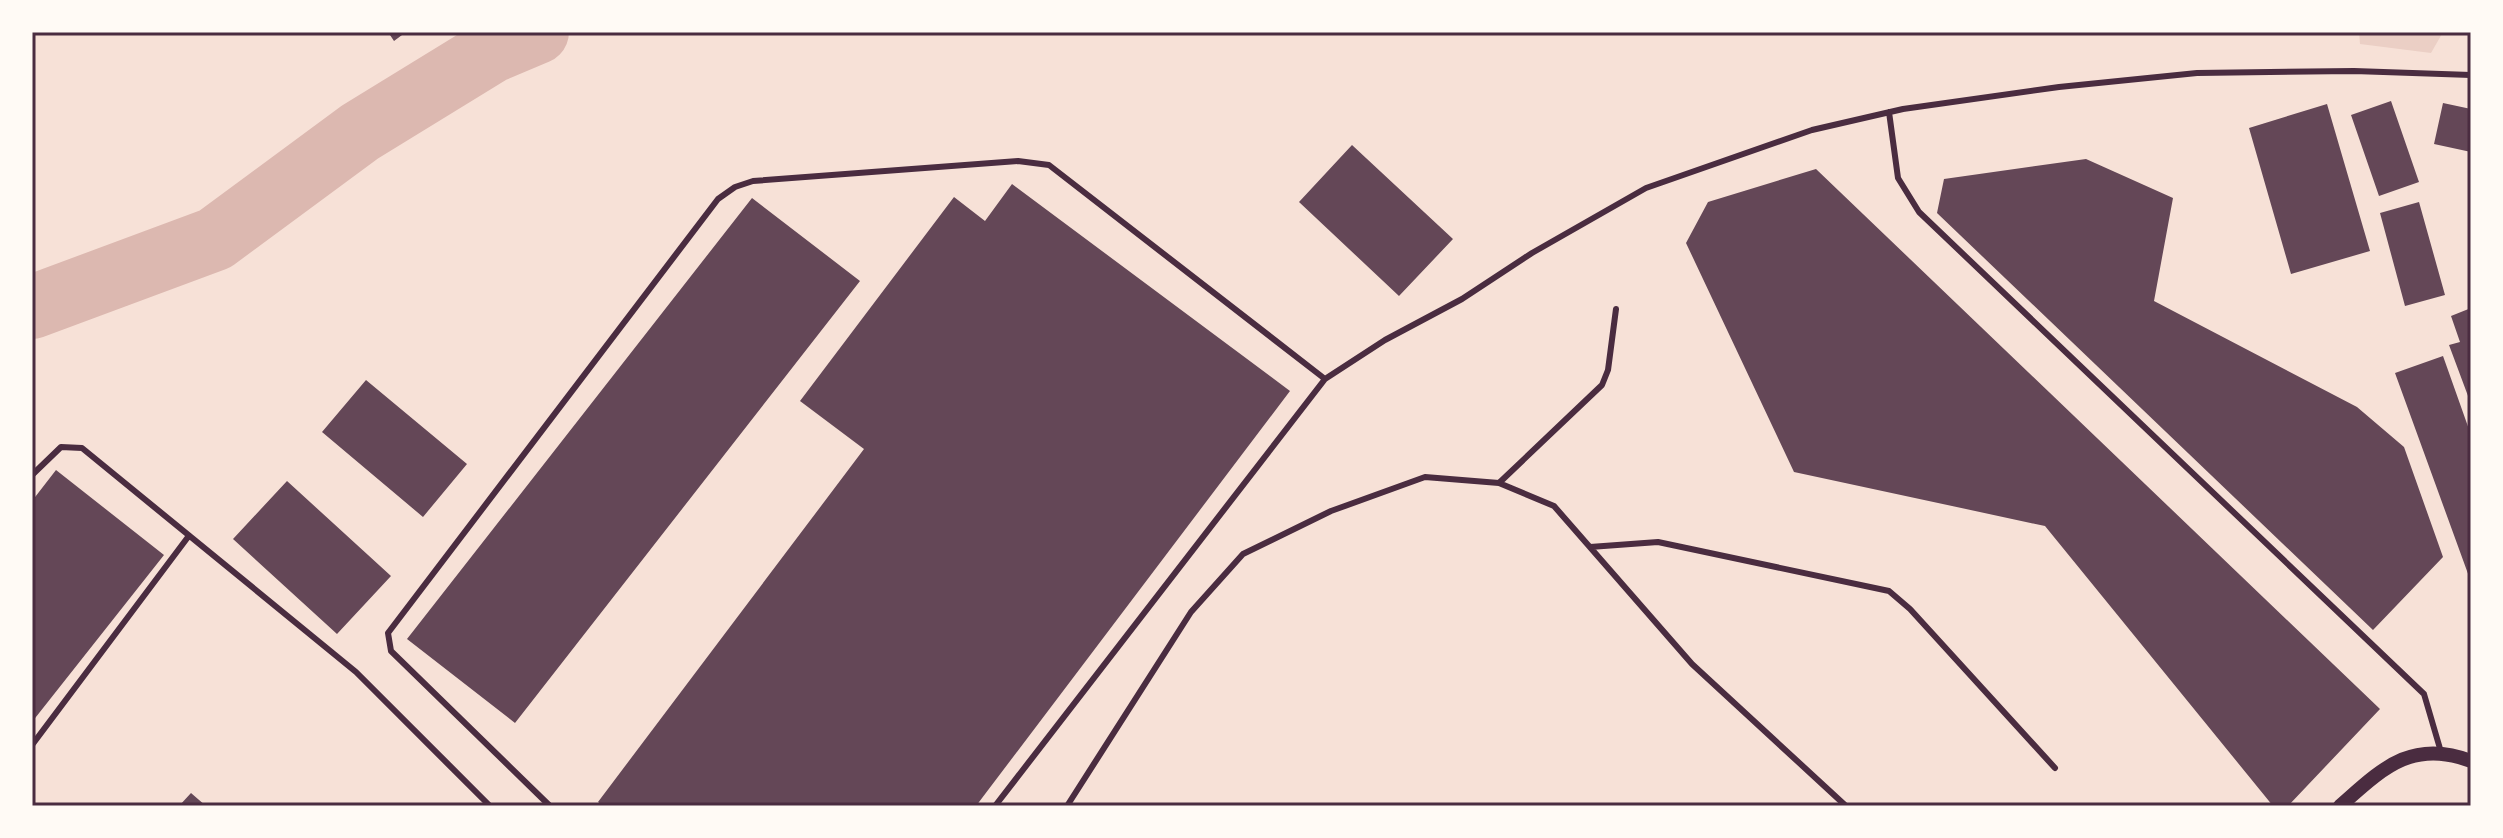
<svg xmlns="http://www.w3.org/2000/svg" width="2503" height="838" viewBox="0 0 2503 838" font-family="Mulish,sans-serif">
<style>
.green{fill:#ebcfc5}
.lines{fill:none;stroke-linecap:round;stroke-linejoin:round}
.river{stroke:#dcb8b0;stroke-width:64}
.building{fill:#644757}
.service{stroke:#4a2c40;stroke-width:6}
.tertiary{stroke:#4a2c40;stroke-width:14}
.neatline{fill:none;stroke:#4a2c40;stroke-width:3}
</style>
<rect width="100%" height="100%" fill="#f7e1d7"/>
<!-- green -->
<path class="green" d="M 2359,32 L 2443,32 L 2431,53 L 2360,44 Z"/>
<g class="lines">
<!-- river -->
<path class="river" d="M 32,307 L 215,239 L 360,132 L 492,51 L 537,32"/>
</g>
<!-- building -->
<path class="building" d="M 388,32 L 406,32 L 394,41 Z
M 2391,101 L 2419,182 L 2379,196 L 2351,115 Z
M 2443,103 L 2471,109 L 2471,152 L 2434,144 Z
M 2327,104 L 2370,251 L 2291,274 L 2249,128 Z
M 1352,145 L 1453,239 L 1399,296 L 1299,202 Z
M 2086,159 L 2173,198 L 2154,301 L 2357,407 L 2404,447 L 2443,557 L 2373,630 L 1937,213 L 1944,179 Z
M 1816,169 L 2380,709 L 2288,806 L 2273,806 L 2045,526 L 1794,472 L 1686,243 L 1708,202 Z
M 1012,184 L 1290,391 L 976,806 L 603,806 L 598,802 L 864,449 L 800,401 L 954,197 L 985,221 Z
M 752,198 L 860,281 L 515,723 L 407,639 Z
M 2419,202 L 2445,295 L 2405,306 L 2380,213 Z
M 2471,308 L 2471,404 L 2449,345 L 2460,342 L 2451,316 Z
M 2443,356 L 2471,435 L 2471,582 L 2395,373 Z
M 366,380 L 467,464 L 423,517 L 322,432 Z
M 56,470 L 164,555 L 32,722 L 32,501 Z
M 287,481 L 391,576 L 337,634 L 233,539 Z
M 191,793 L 206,806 L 179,806 Z"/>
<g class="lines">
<!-- service -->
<path class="service" d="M 1889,112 L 1898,178 L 1919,212 L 2424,694 L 2441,752
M 32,475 L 61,447 L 82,448 L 356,672 L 490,806
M 1499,483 L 1602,385 L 1608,370 L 1616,309
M 1590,547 L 1658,542 L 1889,591 L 1910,609 L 2055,768
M 32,745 L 188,537
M 550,806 L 391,651 L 388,633 L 718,199 L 735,187 L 753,181 L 1018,161 L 1049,165 L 1325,379
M 995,806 L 1325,379 L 1385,340 L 1462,299 L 1532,253 L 1646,188 L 1812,130 L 1903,109 L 2059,87 L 2197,73 L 2354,71 L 2471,75
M 1067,806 L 1191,612 L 1243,554 L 1331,511 L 1425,477 L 1499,483 L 1554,506 L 1692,664 L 1846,806"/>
<!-- tertiary -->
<path class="tertiary" d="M 2340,806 C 2381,770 2411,738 2471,761"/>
</g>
<!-- border -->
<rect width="2503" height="838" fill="none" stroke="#fffaf5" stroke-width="68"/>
<rect x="34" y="34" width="2435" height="770" class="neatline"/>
</svg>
